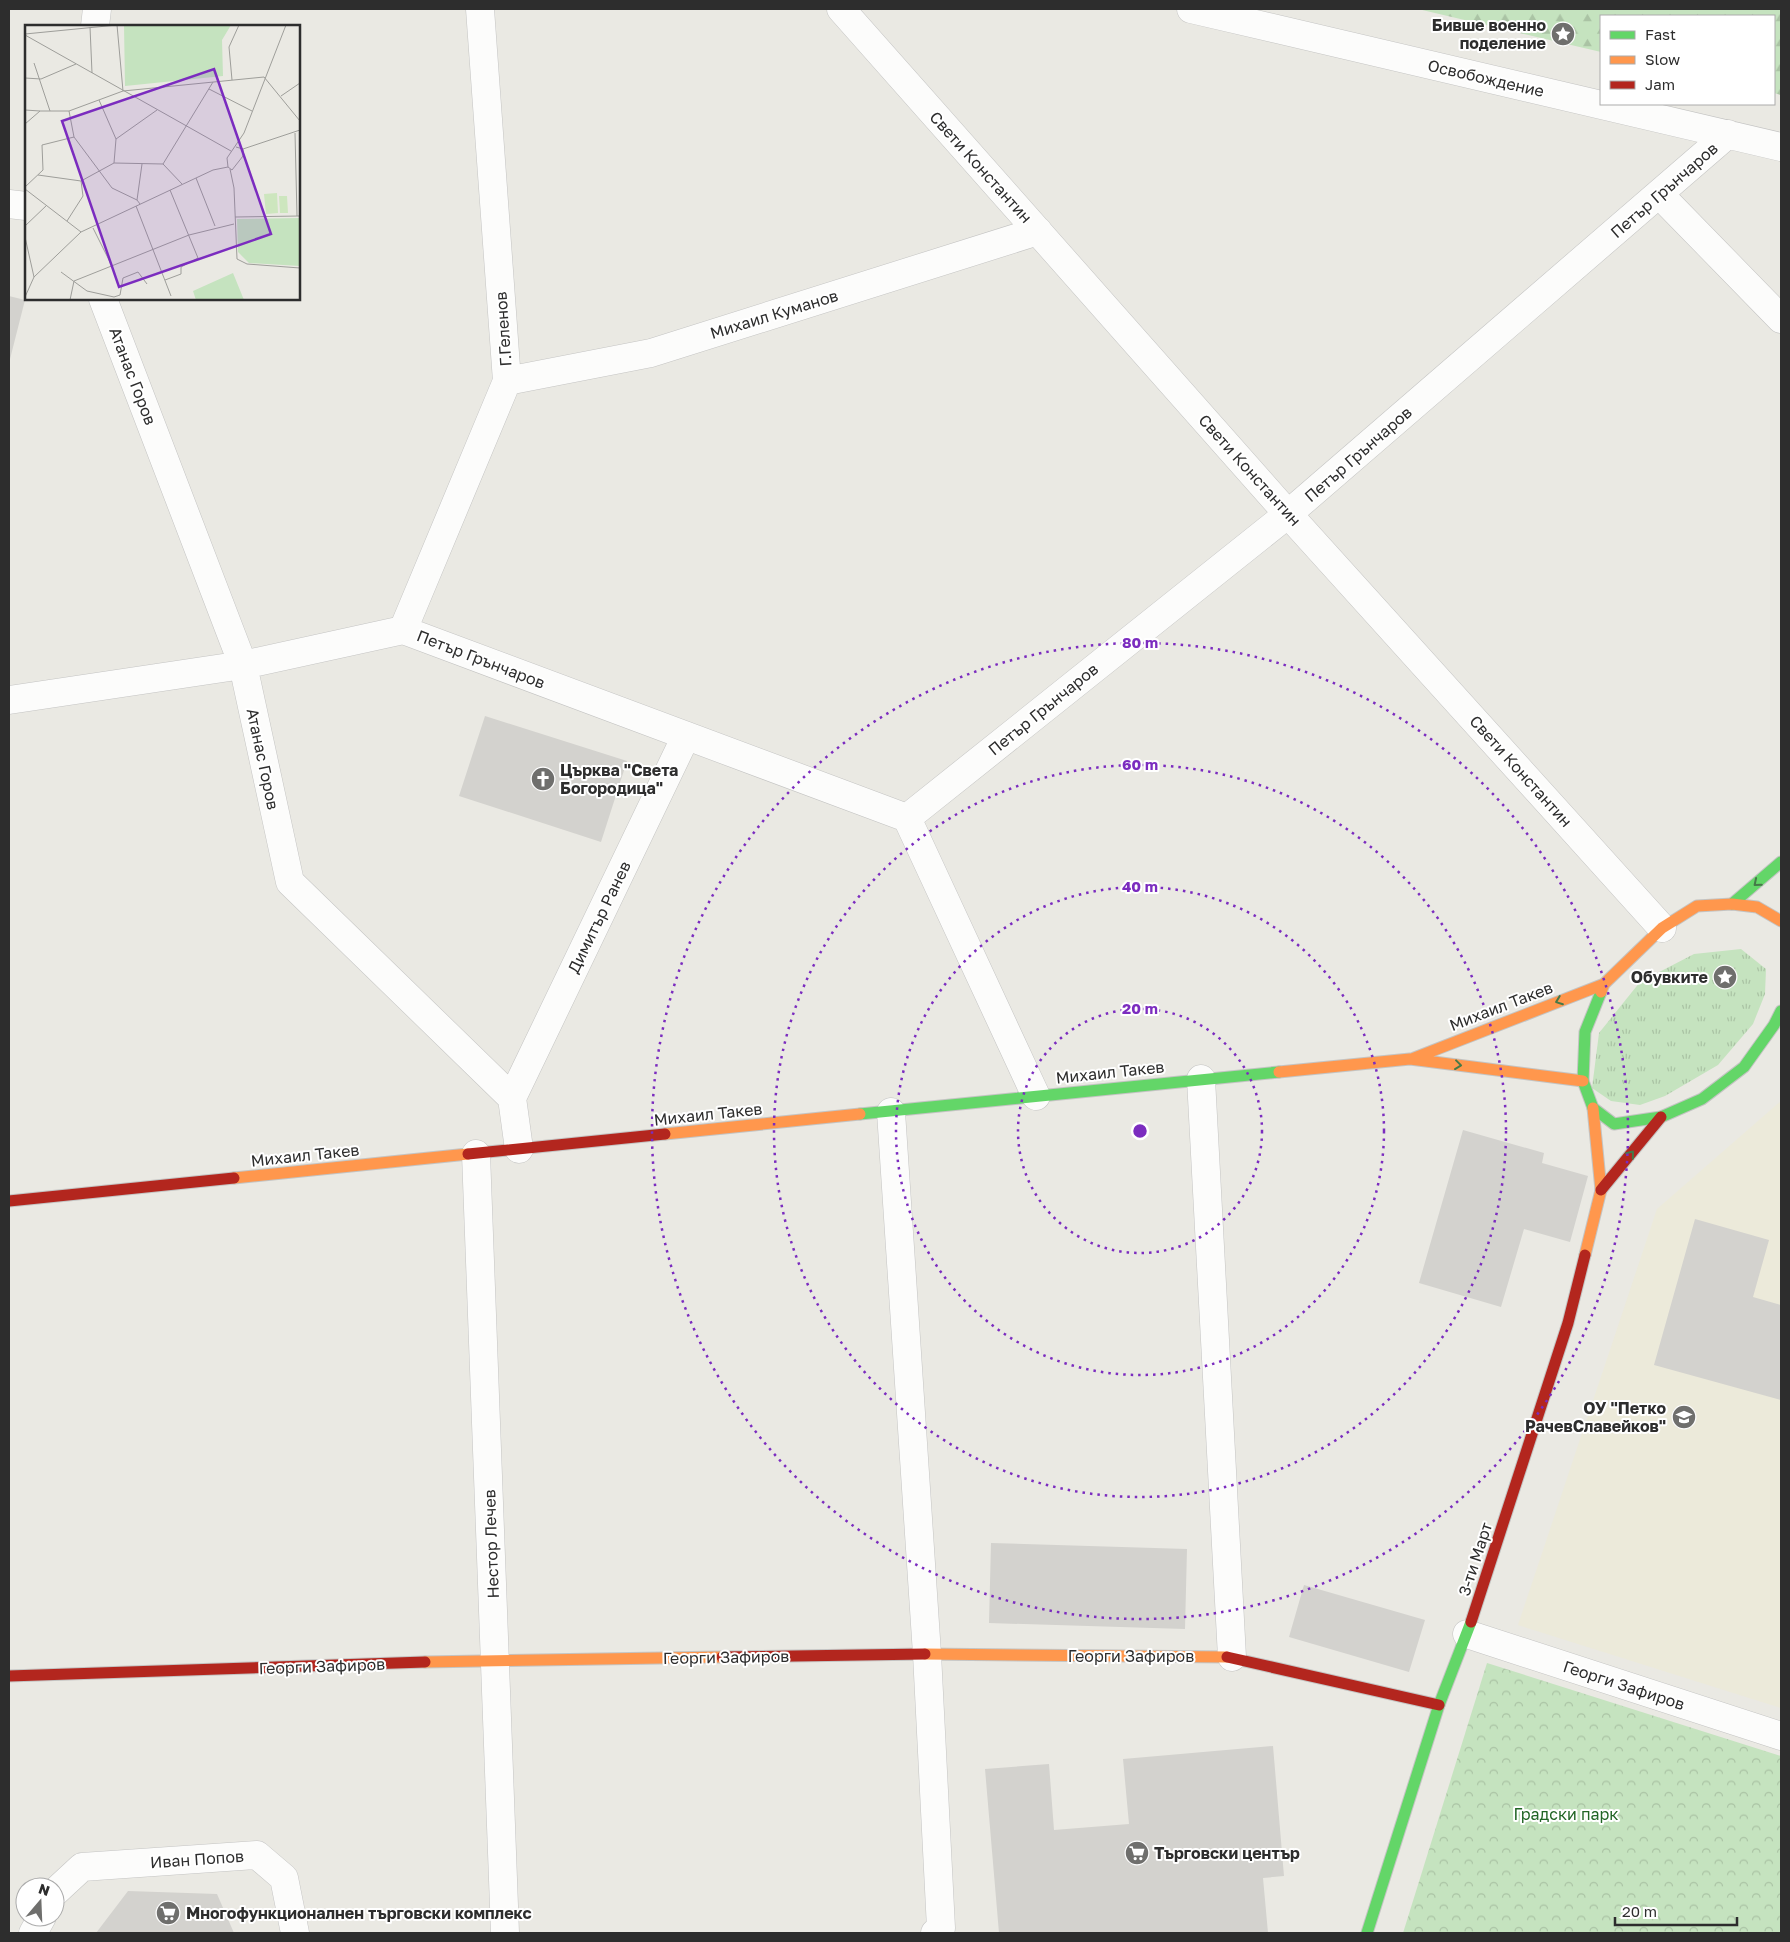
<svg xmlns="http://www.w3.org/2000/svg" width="1790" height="1942" viewBox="0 0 1790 1942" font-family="'Golos Text',sans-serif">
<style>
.education{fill:#eceada}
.grass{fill:url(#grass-tufts)}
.forest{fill:url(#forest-firs)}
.park{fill:url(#park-crowns)}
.building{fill:#d3d2ce}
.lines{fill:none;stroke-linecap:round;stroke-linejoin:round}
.street-casing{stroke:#c4c4c3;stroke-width:29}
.fast-casing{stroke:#c4c4c3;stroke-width:13}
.slow-casing{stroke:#c4c4c3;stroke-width:13}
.jam-casing{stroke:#c4c4c3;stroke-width:13}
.street{stroke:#fcfcfb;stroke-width:28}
.fast{stroke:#63d668;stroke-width:11}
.slow{stroke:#ff974d;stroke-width:11}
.jam{stroke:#b3261e;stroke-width:11}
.oneway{stroke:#457948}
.ring{fill:none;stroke:#7b2cbf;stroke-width:2.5;stroke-dasharray:2.5 5}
.labels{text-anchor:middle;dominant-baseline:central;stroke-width:4;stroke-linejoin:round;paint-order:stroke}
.poi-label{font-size:16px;font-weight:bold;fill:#2d2d2d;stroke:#fff;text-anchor:end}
.street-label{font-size:16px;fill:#2d2d2d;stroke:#fff}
.park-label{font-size:16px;fill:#216525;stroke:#fff}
.inset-road{fill:none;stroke:#9e9e9a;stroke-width:1}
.view{fill:#7b2cbf;fill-opacity:0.15;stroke:#7b2cbf;stroke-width:2.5}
.inset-edge{fill:none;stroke:#2d2d2d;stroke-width:2.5}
.centre{fill:#7b2cbf;stroke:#fff;stroke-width:2.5}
.ring-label{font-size:15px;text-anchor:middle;font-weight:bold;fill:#7b2cbf;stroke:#fff;stroke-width:4;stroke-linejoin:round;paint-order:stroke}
</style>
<defs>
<pattern id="grass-tufts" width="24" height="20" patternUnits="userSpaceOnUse" patternTransform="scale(1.25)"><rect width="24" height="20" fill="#c5e3bf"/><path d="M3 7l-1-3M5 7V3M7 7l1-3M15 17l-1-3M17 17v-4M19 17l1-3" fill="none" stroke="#aac3a4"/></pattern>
<pattern id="forest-firs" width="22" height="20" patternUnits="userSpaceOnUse" patternTransform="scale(1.25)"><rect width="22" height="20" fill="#c5e3bf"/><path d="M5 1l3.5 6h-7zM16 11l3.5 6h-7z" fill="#aac3a4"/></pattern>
<pattern id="park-crowns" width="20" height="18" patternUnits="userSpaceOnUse" patternTransform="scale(1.25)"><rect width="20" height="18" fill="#c5e3bf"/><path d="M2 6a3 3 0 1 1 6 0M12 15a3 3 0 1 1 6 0" fill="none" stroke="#aac3a4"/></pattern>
</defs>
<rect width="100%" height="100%" fill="#eae9e3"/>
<!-- education -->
<path class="education" d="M 1781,1101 L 1781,1708 L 1518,1625 L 1657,1209 Z"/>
<!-- grass -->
<path class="grass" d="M 1741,949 L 1766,969 L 1765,994 L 1753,1024 L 1718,1065 L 1665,1096 L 1640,1105 L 1611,1101 L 1592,1088 L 1599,1033 L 1640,982 L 1694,954 Z"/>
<!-- forest -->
<path class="forest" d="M 1418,9 L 1781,9 L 1781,95 L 1774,93 L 1774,16 L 1601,16 L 1601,52 Z"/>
<!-- park -->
<path class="park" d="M 1487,1663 L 1781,1756 L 1781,1933 L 1403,1933 Z"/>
<!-- building -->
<path class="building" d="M 9,296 L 25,300 L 9,363 Z
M 485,716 L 627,761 L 601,842 L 459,796 Z
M 1463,1130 L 1544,1153 L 1542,1163 L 1588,1176 L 1570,1242 L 1524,1229 L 1501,1307 L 1419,1283 Z
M 1695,1219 L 1769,1240 L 1753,1297 L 1781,1305 L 1781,1400 L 1654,1365 Z
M 991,1543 L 1187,1549 L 1185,1629 L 989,1623 Z
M 1304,1585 L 1425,1620 L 1409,1672 L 1289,1637 Z
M 1273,1746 L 1284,1876 L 1263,1878 L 1268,1933 L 999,1933 L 985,1769 L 1049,1764 L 1054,1830 L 1129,1824 L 1123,1759 Z
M 128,1891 L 217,1894 L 234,1933 L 96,1933 Z"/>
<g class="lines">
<!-- street casing -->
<g class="street-casing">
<path id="street" d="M 841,9 L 1288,514 L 1662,928
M 1191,9 L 1781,147
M 95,26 L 97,9
M 1659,194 L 1781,319
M 9,204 L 26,206
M 103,299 L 243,665 L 290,882 L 512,1098 L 519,1149
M 507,381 L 651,353 L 1038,231
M 403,630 L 507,381 L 480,9
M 9,700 L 243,665 L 403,630 L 907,818
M 1201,1079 L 1232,1657
M 1036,1096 L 907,818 L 1288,514 L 1728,134
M 512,1098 L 686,736
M 891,1112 L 927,1654 L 941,1928 L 935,1933
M 476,1154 L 505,1933
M 1467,1634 L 1781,1736
M 55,1892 L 82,1867 L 257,1855 L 284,1878 L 295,1933
M 33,1933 L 42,1917"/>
</g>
<!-- fast casing -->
<g class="fast-casing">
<path id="fast" d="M 1732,904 L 1781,862
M 1601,992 L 1585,1032 L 1583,1081 L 1593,1108 L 1614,1124 L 1661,1117 L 1702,1099 L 1744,1067 L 1774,1025 L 1781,1011
M 860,1114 L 1279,1072
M 1367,1933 L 1439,1705 L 1471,1622"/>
</g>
<!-- slow casing -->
<g class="slow-casing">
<path id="slow" d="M 1601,992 L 1604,984 L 1662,928 L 1697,906 L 1732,904 L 1757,907 L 1781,921
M 1414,1058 L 1604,984
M 1279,1072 L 1410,1059 L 1583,1081
M 665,1134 L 860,1114
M 234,1178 L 468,1154
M 1585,1255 L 1601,1190 L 1593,1108
M 925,1654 L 1227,1657
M 425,1662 L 722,1657"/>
</g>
<!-- jam casing -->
<g class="jam-casing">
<path id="jam" d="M 468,1154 L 665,1134
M 1601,1190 L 1661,1117
M 9,1201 L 234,1178
M 1471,1622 L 1568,1323 L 1585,1255
M 722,1657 L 925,1654
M 1227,1657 L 1439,1705
M 9,1676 L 425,1662"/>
</g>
<!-- street -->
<use href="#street" class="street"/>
<!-- fast -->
<use href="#fast" class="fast"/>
<!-- slow -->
<use href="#slow" class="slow"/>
<!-- jam -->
<use href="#jam" class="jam"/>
</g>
<!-- one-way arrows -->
<defs><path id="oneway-chevron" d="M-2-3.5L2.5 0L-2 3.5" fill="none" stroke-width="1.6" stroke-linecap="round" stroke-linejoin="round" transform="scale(1.25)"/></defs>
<g class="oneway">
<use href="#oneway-chevron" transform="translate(1757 883) rotate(140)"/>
<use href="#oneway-chevron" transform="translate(1559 1001) rotate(159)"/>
<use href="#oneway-chevron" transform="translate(1458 1065) rotate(7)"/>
<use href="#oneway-chevron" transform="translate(1631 1154) rotate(-51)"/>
</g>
<!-- distance rings -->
<g class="ring">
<circle cx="1140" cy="1131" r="122"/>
<circle cx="1140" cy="1131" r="244"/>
<circle cx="1140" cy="1131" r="366"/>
<circle cx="1140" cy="1131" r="488"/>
</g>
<!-- icons -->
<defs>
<g id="sight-disc" transform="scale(1.25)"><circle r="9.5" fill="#6f6f6d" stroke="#fff"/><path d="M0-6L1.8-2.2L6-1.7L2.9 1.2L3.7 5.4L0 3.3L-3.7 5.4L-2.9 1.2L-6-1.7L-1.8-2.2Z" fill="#fff"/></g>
<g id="church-disc" transform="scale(1.25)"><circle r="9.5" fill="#6f6f6d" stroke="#fff"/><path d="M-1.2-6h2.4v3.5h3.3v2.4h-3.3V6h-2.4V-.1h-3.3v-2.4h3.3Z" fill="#fff"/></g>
<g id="school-disc" transform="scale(1.25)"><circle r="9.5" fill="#6f6f6d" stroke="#fff"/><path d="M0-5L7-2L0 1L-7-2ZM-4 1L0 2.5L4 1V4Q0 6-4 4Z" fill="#fff"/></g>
<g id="supermarket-disc" transform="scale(1.25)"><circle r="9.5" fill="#6f6f6d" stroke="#fff"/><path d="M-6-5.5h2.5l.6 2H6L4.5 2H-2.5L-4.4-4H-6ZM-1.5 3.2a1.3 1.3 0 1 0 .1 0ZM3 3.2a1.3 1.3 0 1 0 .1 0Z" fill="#fff"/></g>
</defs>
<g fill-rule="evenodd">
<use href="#sight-disc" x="1563" y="34"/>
<use href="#church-disc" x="543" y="779"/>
<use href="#sight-disc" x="1725" y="977"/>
<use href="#school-disc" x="1684" y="1417"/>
<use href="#supermarket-disc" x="1137" y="1853"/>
<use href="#supermarket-disc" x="168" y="1913"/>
</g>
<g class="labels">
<!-- poi labels -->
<g class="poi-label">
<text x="1546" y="25">Бивше военно<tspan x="1546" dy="18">поделение</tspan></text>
<text x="560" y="770" text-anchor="start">Църква "Света<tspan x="560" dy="18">Богородица"</tspan></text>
<text x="1708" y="977">Обувките</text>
<text x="1666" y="1408">ОУ "Петко<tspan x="1666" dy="18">РачевСлавейков"</tspan></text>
<text x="1154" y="1853" text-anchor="start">Търговски център</text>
<text x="186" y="1913" text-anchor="start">Многофункционалнен търговски комплекс</text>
</g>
<!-- street labels -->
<g class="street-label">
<text transform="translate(1486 78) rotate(13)">Освобождение</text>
<text transform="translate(981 167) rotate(48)">Свети Константин</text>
<text transform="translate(1664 190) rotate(-41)">Петър Грънчаров</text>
<text transform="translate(774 314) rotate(-17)">Михаил Куманов</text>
<text transform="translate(503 329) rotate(-94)">Г.Геленов</text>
<text transform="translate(133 376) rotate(69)">Атанас Горов</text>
<text transform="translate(1358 454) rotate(-41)">Петър Грънчаров</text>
<text transform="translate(1250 470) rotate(48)">Свети Константин</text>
<text transform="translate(481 659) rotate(21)">Петър Грънчаров</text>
<text transform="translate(1043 709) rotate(-39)">Петър Грънчаров</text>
<text transform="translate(263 759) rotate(78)">Атанас Горов</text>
<text transform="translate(1521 771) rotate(48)">Свети Константин</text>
<text transform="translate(599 917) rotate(-64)">Димитър Ранев</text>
<text transform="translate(1501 1006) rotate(-21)">Михаил Такев</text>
<text transform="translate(1110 1072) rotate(-6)">Михаил Такев</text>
<text transform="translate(708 1114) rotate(-6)">Михаил Такев</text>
<text transform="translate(305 1155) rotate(-6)">Михаил Такев</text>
<text transform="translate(491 1544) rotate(-92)">Нестор Лечев</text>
<text transform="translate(1475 1559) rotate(-72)">3-ти Март</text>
<text x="1131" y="1656">Георги Зафиров</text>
<text transform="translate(726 1657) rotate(-1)">Георги Зафиров</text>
<text transform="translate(322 1666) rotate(-2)">Георги Зафиров</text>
<text transform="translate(1624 1685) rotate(18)">Георги Зафиров</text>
<text transform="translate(197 1859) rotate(-4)">Иван Попов</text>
</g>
<!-- park labels -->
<g class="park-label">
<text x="1566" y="1814">Градски парк</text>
</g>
</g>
<!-- overview -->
<g transform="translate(25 25)">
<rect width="275" height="275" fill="#eae9e3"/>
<path d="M 99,0 L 206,0 L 197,15 L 198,51 L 100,61 Z" fill="#c5e3bf"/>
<path d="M 275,193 L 275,241 L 224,238 L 213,227 L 212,194 ZM 208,248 L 219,275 L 171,275 L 168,266 Z" fill="#c5e3bf"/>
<path d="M 252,168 L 253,188 L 241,189 L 239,169 ZM 254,171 L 262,171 L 263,188 L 255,188 Z" fill="#cde6be"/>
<path class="inset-road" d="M 65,2 L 67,48M 0,9 L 92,0 L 98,66M 0,10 L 206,126M 9,38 L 25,86M 0,53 L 16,54 L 51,39M 207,55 L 204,22 L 214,0M 184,64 L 227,86M 256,71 L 275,58M 74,75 L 91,114 L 89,138M 0,85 L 15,86M 44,86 L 49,112 L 87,163 L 112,175 L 115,179M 0,99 L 15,86 L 44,86 L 98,66 L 239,52 L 275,96M 270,108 L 272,191M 91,114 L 132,85M 211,122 L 218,124 L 218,131 L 207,145 L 203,142 L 202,133 L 219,108 L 261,0M 218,124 L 275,105M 205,144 L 209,163 L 212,234 L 222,239 L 275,243M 13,150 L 56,156 L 89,138 L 138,139M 171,153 L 190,201M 157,159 L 138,139 L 188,57M 0,162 L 18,145 L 17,120 L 49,112M 0,164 L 56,207M 112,175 L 117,139M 111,181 L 146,271M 210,192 L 274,191M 42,196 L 58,171 L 56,156M 0,201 L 22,180M 68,203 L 86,239M 0,212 L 9,252M 36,247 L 62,266 L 89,272 L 95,270 L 98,253 L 113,247 L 122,259M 140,255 L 156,249 L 156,242 L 173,233 L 145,165M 49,256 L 164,210 L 209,199M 0,272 L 9,252 L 56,207 L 188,145 L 203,142M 45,275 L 49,256"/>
<path class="view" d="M 189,44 L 246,209 L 94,262 L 37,96 Z"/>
<rect width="275" height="275" class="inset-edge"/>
</g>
<circle cx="1140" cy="1131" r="8" class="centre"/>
<g class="ring-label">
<text x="1140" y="648">80 m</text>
<text x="1140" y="770">60 m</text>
<text x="1140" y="892">40 m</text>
<text x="1140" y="1014">20 m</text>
</g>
<!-- border -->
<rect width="1790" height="1942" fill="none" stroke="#2d2d2d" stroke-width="20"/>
<!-- legend -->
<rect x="1600" y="15" width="175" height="90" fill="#ffffff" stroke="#ababab"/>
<rect x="1610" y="31" width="25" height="8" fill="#63d668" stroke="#ababab"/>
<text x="1645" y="40" font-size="15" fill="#2d2d2d">Fast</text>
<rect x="1610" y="56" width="25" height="8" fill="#ff974d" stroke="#ababab"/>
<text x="1645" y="65" font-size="15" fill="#2d2d2d">Slow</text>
<rect x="1610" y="81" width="25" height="8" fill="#b3261e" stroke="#ababab"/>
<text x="1645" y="90" font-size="15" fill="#2d2d2d">Jam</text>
<!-- north arrow -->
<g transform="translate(40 1902) rotate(19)"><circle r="24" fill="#ffffff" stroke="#ababab"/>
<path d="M0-4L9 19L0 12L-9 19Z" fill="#6f6f6d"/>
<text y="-8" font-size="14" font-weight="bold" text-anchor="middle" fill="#2d2d2d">N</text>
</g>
<!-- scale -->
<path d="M1615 1917v8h122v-8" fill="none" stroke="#2d2d2d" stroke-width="2.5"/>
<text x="1622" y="1917" font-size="15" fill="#2d2d2d" stroke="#ffffff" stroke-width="4" paint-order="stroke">20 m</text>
</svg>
